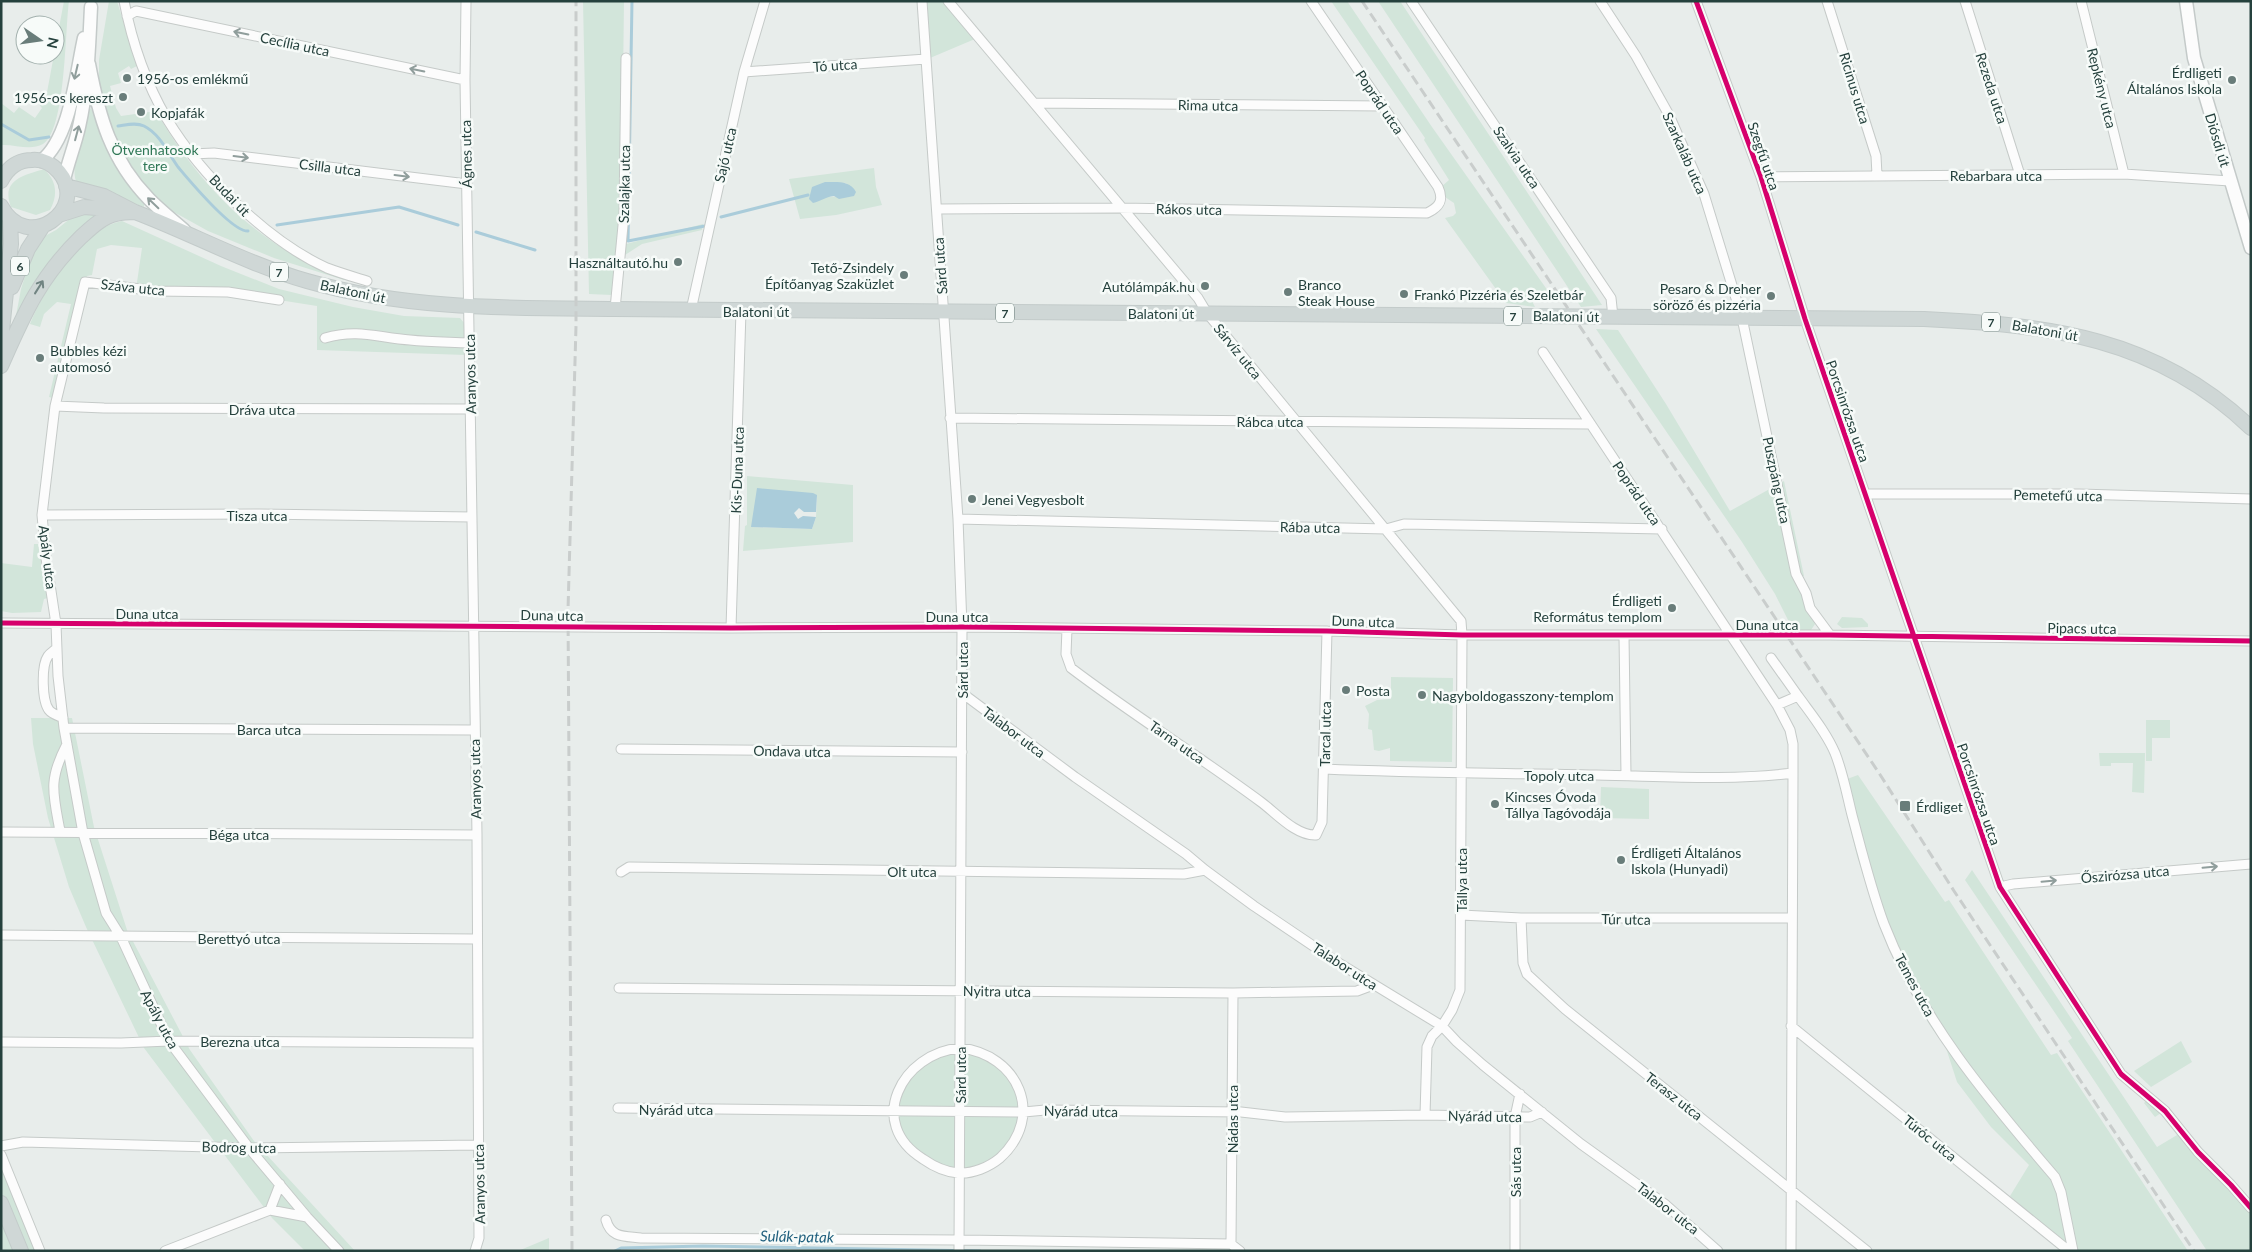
<svg xmlns="http://www.w3.org/2000/svg" width="2252" height="1252" viewBox="0 0 2252 1252" font-family="Lato,sans-serif">
<style>
.green{fill:#d2e5da;fill-rule:evenodd}
.water{fill:#aaccda}
.lines{fill:none;stroke-linecap:round;stroke-linejoin:round}
.stream{stroke:#aaccda;stroke-width:3}
.street-casing{stroke:#c5cac8;stroke-width:11}
.secondary-casing{stroke:#c4cac9;stroke-width:15}
.primary-casing{stroke:#c3cbca;stroke-width:16}
.street{stroke:#fcfcfc;stroke-width:9}
.secondary{stroke:#fcfcfc;stroke-width:12}
.primary{stroke:#cfd7d6;stroke-width:14}
.rail{stroke:#c9cdcc;stroke-width:3;stroke-dasharray:10 5;stroke-linecap:butt}
.cycleway-casing{stroke:#f7fbf9;stroke-width:8}
.cycleway{stroke:#d6006c;stroke-width:5}
.oneway{stroke:#909e9c}
.oneway2{stroke:#718482}
.poi-dot{fill:#697d7a;stroke:#f7fbf9;stroke-width:2}
.labels{text-anchor:middle;dominant-baseline:central;stroke-width:5;stroke-linejoin:round;paint-order:stroke}
.shield{fill:#f7fbf9;stroke:#647975;stroke-width:1}
.shield-label{font-size:12px;font-weight:bold;fill:#25413d}
.street-label{font-size:14px;fill:#25413d;stroke:#f7fbf9}
.poi-label{font-size:14px;fill:#25413d;stroke:#f7fbf9;text-anchor:start}
.park-label{font-size:14px;fill:#2f7756;stroke:#f7fbf9}
.water-label{font-size:15px;font-style:italic;fill:#1f5f7d;stroke:#f7fbf9}
</style>
<rect width="100%" height="100%" fill="#e8edeb"/>
<!-- green -->
<path class="green" d="M 64,1 L 69,1 C 65,29 66,130 43,144 C 30,151 15,144 1,145 L 1,103 L 14,113 L 19,107 L 35,118 L 42,108 L 37,102 L 45,103 Z
M 109,1 L 117,1 L 137,66 L 131,69 L 129,66 L 118,73 L 121,83 L 110,86 L 116,108 L 121,116 L 156,111 C 198,185 262,250 344,278 L 344,280 L 274,258 L 208,231 L 172,211 L 147,188 L 124,155 L 109,124 L 99,86 L 99,60 Z
M 583,1 L 624,1 L 622,164 L 618,242 L 612,295 L 589,294 Z
M 927,1 L 943,1 L 975,39 L 930,58 Z
M 1331,1 L 1347,1 L 1432,127 L 1548,291 L 1532,301 L 1535,307 L 1506,303 L 1445,218 L 1453,216 L 1456,213 L 1454,203 L 1445,197 L 1441,187 L 1449,180 L 1424,140 L 1425,138 Z
M 1378,1 L 1400,1 L 1602,305 L 1581,307 Z
M 89,108 L 92,110 L 105,145 L 144,202 L 144,207 L 77,183 C 69,171 82,121 89,108 Z
M 874,168 L 876,187 L 882,205 L 836,215 L 800,219 L 789,179 ZM 825,182 L 846,183 L 854,196 L 824,197 Z
M 44,169 C 57,181 58,195 50,210 L 36,215 L 11,207 C 0,179 26,175 44,169 Z
M 77,213 L 98,214 L 15,321 L 21,289 L 33,251 L 43,237 L 56,230 Z
M 122,221 L 221,266 L 279,289 L 353,307 L 404,316 L 460,318 L 465,324 L 466,355 L 317,350 L 317,306 L 279,300 L 136,289 L 142,248 L 111,245 L 97,249 L 92,275 L 87,276 L 57,399 L 49,397 L 71,304 L 57,302 L 44,314 L 40,327 L 30,324 C 44,288 82,228 122,221 Z
M 703,224 L 702,230 L 642,244 L 625,255 L 626,244 Z
M 1596,329 L 1618,330 L 1666,404 L 1730,511 L 1784,481 L 1804,576 L 1794,577 L 1813,617 L 1815,624 L 1811,630 L 1807,631 L 1796,630 L 1791,626 L 1775,594 L 1742,542 Z
M 747,476 L 853,485 L 853,542 L 743,551 L 745,526 L 747,525 ZM 817,497 L 816,517 L 812,529 L 751,527 Z
M 34,544 L 38,544 L 48,598 L 44,599 L 41,612 L 12,613 L 1,611 L 1,563 L 32,567 Z
M 1842,617 L 1862,618 L 1868,624 L 1868,627 L 1842,628 L 1837,624 Z
M 1391,677 L 1453,678 L 1452,762 L 1390,761 L 1390,748 L 1379,751 L 1374,750 L 1372,730 L 1368,729 L 1369,714 L 1365,706 L 1377,700 L 1391,699 Z
M 31,718 L 72,718 L 94,827 L 127,930 L 190,1050 L 254,1141 L 355,1251 L 305,1251 L 272,1218 L 144,1048 L 86,927 L 69,887 L 48,818 L 33,744 Z
M 2146,720 L 2170,720 L 2170,738 L 2152,738 L 2152,761 L 2146,761 Z
M 2099,753 L 2145,753 L 2144,793 L 2132,792 L 2133,763 L 2111,763 L 2111,766 L 2100,766 Z
M 1858,775 L 1945,902 L 1949,900 L 2051,1055 L 2057,1053 L 2188,1251 L 2073,1251 L 2010,1196 L 2029,1165 L 1991,1127 L 1957,1082 L 1946,1048 L 1929,1024 L 1910,989 L 1880,926 L 1857,856 L 1839,782 Z
M 1601,787 L 1649,789 L 1649,819 L 1600,818 Z
M 1972,870 L 2157,1147 L 2177,1135 L 2161,1113 L 2155,1117 L 2144,1103 L 2147,1100 L 2167,1116 L 2251,1203 L 2251,1251 L 2207,1251 L 2068,1041 L 2072,1038 L 1965,880 Z
M 2181,1041 L 2192,1062 L 2151,1087 L 2134,1071 Z
M 970,1049 L 1010,1074 L 1024,1112 L 1010,1148 L 978,1170 L 941,1169 L 900,1138 L 895,1100 L 924,1061 Z
M 1,1166 L 36,1251 L 1,1251 Z
M 549,1238 L 549,1251 L 518,1251 Z"/>
<!-- water -->
<path class="water" d="M 825,182 C 837,182 850,180 856,192 L 854,196 L 839,199 L 834,196 C 825,197 821,201 813,203 L 809,199 L 812,187 Z
M 757,488 L 813,493 L 817,495 L 816,512 L 804,512 L 799,508 L 794,513 L 798,519 L 803,516 L 816,517 L 812,529 L 751,527 Z"/>
<g class="lines">
<!-- stream -->
<path class="stream" d="M 632,1 L 628,241 L 705,226
M 1,124 L 29,140 L 49,137
M 118,126 C 126,125 136,122 144,126 C 160,134 168,153 178,167 C 189,180 232,232 248,231
M 721,217 L 808,195
M 277,225 L 399,207 L 458,225
M 476,232 L 535,250
M 615,1251 L 621,1248 L 703,1246 L 980,1251"/>
<!-- street casing -->
<g class="street-casing">
<path id="street" d="M 124,1 C 132,42 146,83 167,119 C 201,175 267,241 327,268 C 340,273 354,277 367,281
M 466,1 L 465,80 L 477,835 L 479,1238 L 475,1251
M 922,1 L 958,519 L 962,627 L 959,1251
M 948,1 L 1198,298 L 1207,313 L 1461,621 L 1462,635 L 1460,990 L 1452,1010 L 1442,1026 L 1432,1036 L 1427,1047 L 1425,1115
M 1411,1 L 1611,298 L 1613,317
M 1600,1 L 1636,56 L 1669,115 L 1704,194 L 1742,318 L 1796,574 L 1806,593 L 1810,608 L 1830,635
M 1696,1 L 1761,177 L 1805,319 L 2000,887 L 2121,1074 L 2165,1111 L 2198,1152 L 2231,1185 L 2251,1208
M 1827,1 L 1876,156 L 1877,175
M 1965,1 L 2020,175
M 2081,1 L 2124,174
M 127,16 L 136,11 L 465,80
M 744,72 L 926,59
M 1034,103 L 1383,106
M 192,154 L 214,153 L 467,184
M 1761,177 L 2124,174 L 2230,181
M 937,209 L 1120,208 L 1427,213 C 1440,207 1444,200 1438,187 L 1311,1
M 279,300 L 228,292 L 156,291 L 85,282 L 55,406 L 42,515 L 46,558 L 56,624 L 58,676 L 64,728 L 83,833 L 106,913 L 121,937 L 169,1041 L 249,1148 L 307,1217 L 339,1251
M 615,309 L 624,215 L 626,58
M 691,310 L 744,72 L 765,1
M 325,338 C 358,328 379,338 410,340 C 430,342 450,342 469,343
M 1543,352 L 1777,705 L 1790,730 L 1793,744 L 1793,773 L 1791,1251
M 55,406 L 104,408 L 470,409
M 950,418 L 1590,424
M 1865,494 L 2079,494 L 2251,499
M 42,515 L 259,514 L 472,517
M 958,519 L 1386,529 L 1404,524 L 1662,529
M 1,623 L 731,628 L 962,627 L 1327,631 L 1462,635 L 1830,635 L 2251,641
M 731,628 L 741,311
M 1067,629 L 1066,654 L 1071,668 C 1133,715 1199,756 1261,802 C 1276,813 1296,836 1316,835 L 1322,822 L 1327,631
M 1624,636 L 1626,775
M 57,648 C 54,651 50,653 48,656 C 41,666 42,701 49,710 C 52,714 59,716 63,718
M 1771,658 L 1798,696
M 962,693 L 1075,777 L 1186,854 L 1205,870 L 1254,906 L 1337,962 L 1442,1026 L 1457,1042 L 1483,1065 L 1581,1144 L 1666,1205 L 1718,1251
M 1777,705 L 1798,696 C 1811,714 1826,732 1835,753 C 1843,773 1847,795 1852,815 C 1862,852 1871,889 1884,924 C 1921,1020 1989,1100 2055,1177 L 2061,1192 L 2073,1251
M 64,728 L 474,730
M 621,749 L 962,752
M 1324,769 C 1415,773 1506,773 1596,775 C 1662,776 1728,781 1793,773
M 60,831 C 53,793 48,780 67,744
M 1,832 L 477,835
M 621,872 L 629,867 L 1184,874 L 1205,870
M 2000,887 L 2013,884 L 2251,864
M 1461,915 L 1521,918 L 1792,918
M 1521,918 L 1523,963 L 1527,974 L 1565,1009 L 1867,1251
M 1,935 L 476,939
M 619,988 L 1233,993 L 1357,991 L 1373,985
M 1791,1026 L 2069,1251
M 1,1042 L 121,1043 L 169,1041 L 478,1043
M 960,1048 C 1018,1054 1046,1116 1000,1158 C 989,1167 973,1174 958,1173 C 946,1172 933,1166 923,1159 C 865,1123 902,1053 960,1048 Z
M 618,1108 L 1024,1112 L 1045,1110 L 1241,1112 L 1285,1117 L 1425,1115 L 1530,1117 L 1542,1112
M 1,1146 L 23,1142 L 249,1148 L 478,1145
M 1,1155 L 40,1251
M 270,1210 L 280,1184
M 606,1220 C 611,1238 624,1236 641,1238 L 959,1240 L 1231,1244 L 1240,1251
M 1231,1244 L 1233,993
M 165,1251 L 270,1210 L 307,1217
M 1515,1251 L 1515,1117 L 1520,1094"/>
</g>
<!-- secondary casing -->
<g class="secondary-casing">
<path id="secondary" d="M 2186,1 L 2194,58 L 2251,248
M 89,64 C 99,117 111,160 149,199 C 160,210 172,220 184,230
M 41,161 C 70,139 76,74 84,38
M 64,180 C 68,162 75,145 79,127 C 88,88 89,47 91,7"/>
</g>
<!-- primary casing -->
<g class="primary-casing">
<path id="primary" d="M 1,181 C 7,169 17,160 32,160 C 42,159 52,164 59,172 C 90,209 27,255 1,206
M 66,186 L 104,196 L 135,212 C 193,234 247,264 307,281 C 408,310 510,308 615,309 L 1924,319 C 2049,325 2156,337 2251,428
M 59,215 L 84,207 L 122,210
M 12,287 L 28,249 L 43,226
M 1,340 L 11,244 L 10,219
M 1,366 C 24,314 39,278 81,237 C 91,228 102,217 116,214 C 122,212 129,212 135,212
M 1,1203 L 21,1251"/>
</g>
<!-- street -->
<use href="#street" class="street"/>
<!-- secondary -->
<use href="#secondary" class="secondary"/>
<!-- primary -->
<use href="#primary" class="primary"/>
<!-- rail -->
<path class="rail" d="M 1362,1 L 1879,773 L 1954,891 L 2194,1251
M 572,1251 L 568,610 L 576,326 L 576,1"/>
<!-- cycleway casing -->
<g class="cycleway-casing">
<path id="cycleway" d="M 1696,1 L 1761,177 L 1805,319 L 2000,887 L 2121,1074 L 2165,1111 L 2198,1152 L 2231,1185 L 2251,1208
M 1,623 L 731,628 L 962,627 L 1327,631 L 1462,635 L 1830,635 L 2251,641"/>
</g>
<!-- cycleway -->
<use href="#cycleway" class="cycleway"/>
</g>
<!-- one-way arrows -->
<defs><path id="oneway-shaft" d="M-6 0H5M1.5-3L5.5 0L1.5 3" fill="none" stroke-width="1.6" stroke-linecap="round" stroke-linejoin="round" transform="scale(1.25)"/></defs>
<g class="oneway">
<use href="#oneway-shaft" transform="translate(241 33) rotate(-168)"/>
<use href="#oneway-shaft" transform="translate(417 70) rotate(-168)"/>
<use href="#oneway-shaft" transform="translate(76 72) rotate(103)"/>
<use href="#oneway-shaft" transform="translate(77 133) rotate(-75)"/>
<use href="#oneway-shaft" transform="translate(241 157) rotate(7)"/>
<use href="#oneway-shaft" transform="translate(402 176) rotate(7)"/>
<use href="#oneway-shaft" transform="translate(153 203) rotate(-136)"/>
<use href="#oneway-shaft" transform="translate(2210 867) rotate(-5)"/>
<use href="#oneway-shaft" transform="translate(2049 881) rotate(-5)"/>
</g>
<use class="oneway2" href="#oneway-shaft" transform="translate(39 287) rotate(-58)"/>
<!-- markers -->
<g class="poi-dot">
<circle cx="127" cy="78" r="5"/>
<circle cx="2232" cy="80" r="5"/>
<circle cx="123" cy="97" r="5"/>
<circle cx="141" cy="112" r="5"/>
<circle cx="678" cy="262" r="5"/>
<circle cx="904" cy="275" r="5"/>
<circle cx="1205" cy="286" r="5"/>
<circle cx="1288" cy="292" r="5"/>
<circle cx="1404" cy="294" r="5"/>
<circle cx="1771" cy="296" r="5"/>
<circle cx="40" cy="358" r="5"/>
<circle cx="972" cy="499" r="5"/>
<circle cx="1672" cy="608" r="5"/>
<circle cx="1346" cy="690" r="5"/>
<circle cx="1422" cy="695" r="5"/>
<circle cx="1495" cy="804" r="5"/>
<rect x="1899" y="800" width="12" height="12" rx="2.5"/>
<circle cx="1621" cy="860" r="5"/>
</g>
<g class="labels">
<!-- shield labels -->
<g class="shield">
<rect x="11" y="256.5" width="18" height="19" rx="4"/>
<rect x="270" y="262.5" width="18" height="19" rx="4"/>
<rect x="996" y="303.5" width="18" height="19" rx="4"/>
<rect x="1504" y="306.5" width="18" height="19" rx="4"/>
<rect x="1982" y="312.5" width="18" height="19" rx="4"/>
</g>
<g class="shield-label">
<text x="20" y="266">6</text>
<text x="279" y="272">7</text>
<text x="1005" y="313">7</text>
<text x="1513" y="316">7</text>
<text x="1991" y="322">7</text>
</g>
<!-- street labels -->
<g class="street-label">
<text transform="translate(295 44) rotate(12)">Cecília utca</text>
<text transform="translate(835 65) rotate(-4)">Tó utca</text>
<text transform="translate(1855 88) rotate(73)">Ricinus utca</text>
<text transform="translate(1992 88) rotate(72)">Rezeda utca</text>
<text transform="translate(2102 88) rotate(76)">Repkény utca</text>
<text transform="translate(1380 102) rotate(56)">Poprád utca</text>
<text transform="translate(1208 105) rotate(1)">Rima utca</text>
<text transform="translate(2218 140) rotate(73)">Diósdi út</text>
<text transform="translate(1685 153) rotate(66)">Szarkaláb utca</text>
<text transform="translate(466 154) rotate(-91)">Ágnes utca</text>
<text transform="translate(725 155) rotate(-77)">Sajó utca</text>
<text transform="translate(1764 156) rotate(71)">Szegfű utca</text>
<text transform="translate(1517 157) rotate(56)">Szalvia utca</text>
<text transform="translate(330 167) rotate(7)">Csilla utca</text>
<text x="1996" y="175">Rebarbara utca</text>
<text transform="translate(624 184) rotate(-89)">Szalajka utca</text>
<text transform="translate(230 195) rotate(46)">Budai út</text>
<text transform="translate(1189 209) rotate(1)">Rákos utca</text>
<text transform="translate(940 266) rotate(-94)">Sárd utca</text>
<text transform="translate(133 287) rotate(6)">Száva utca</text>
<text transform="translate(353 291) rotate(12)">Balatoni út</text>
<text x="756" y="311">Balatoni út</text>
<text x="1161" y="313">Balatoni út</text>
<text transform="translate(1566 316) rotate(1)">Balatoni út</text>
<text transform="translate(2045 330) rotate(10)">Balatoni út</text>
<text transform="translate(1238 351) rotate(51)">Sárvíz utca</text>
<text transform="translate(470 374) rotate(-91)">Aranyos utca</text>
<text x="262" y="409">Dráva utca</text>
<text transform="translate(1848 411) rotate(71)">Porcsinrózsa utca</text>
<text x="1270" y="421">Rábca utca</text>
<text transform="translate(737 470) rotate(-88)">Kis-Duna utca</text>
<text transform="translate(1777 480) rotate(78)">Puszpáng utca</text>
<text transform="translate(1637 493) rotate(56)">Poprád utca</text>
<text transform="translate(2058 495) rotate(1)">Pemetefű utca</text>
<text x="257" y="515">Tisza utca</text>
<text transform="translate(1310 527) rotate(1)">Rába utca</text>
<text transform="translate(48 557) rotate(83)">Apály utca</text>
<text x="147" y="613">Duna utca</text>
<text transform="translate(552 615) rotate(1)">Duna utca</text>
<text x="957" y="616">Duna utca</text>
<text transform="translate(1363 621) rotate(2)">Duna utca</text>
<text x="1767" y="624">Duna utca</text>
<text transform="translate(2082 628) rotate(1)">Pipacs utca</text>
<text transform="translate(962 670) rotate(-90)">Sárd utca</text>
<text x="269" y="729">Barca utca</text>
<text transform="translate(1014 732) rotate(37)">Talabor utca</text>
<text transform="translate(1325 734) rotate(-89)">Tarcal utca</text>
<text transform="translate(1177 742) rotate(35)">Tarna utca</text>
<text transform="translate(792 751) rotate(1)">Ondava utca</text>
<text x="1559" y="775">Topoly utca</text>
<text transform="translate(475 779) rotate(-91)">Aranyos utca</text>
<text transform="translate(1979 794) rotate(71)">Porcsinrózsa utca</text>
<text x="239" y="834">Béga utca</text>
<text x="912" y="871">Olt utca</text>
<text transform="translate(2125 874) rotate(-5)">Őszirózsa utca</text>
<text transform="translate(1461 880) rotate(-90)">Tállya utca</text>
<text transform="translate(1626 919) rotate(1)">Túr utca</text>
<text x="239" y="938">Berettyó utca</text>
<text transform="translate(1345 966) rotate(33)">Talabor utca</text>
<text transform="translate(1915 985) rotate(62)">Temes utca</text>
<text transform="translate(997 991) rotate(1)">Nyitra utca</text>
<text transform="translate(160 1019) rotate(62)">Apály utca</text>
<text x="240" y="1041">Berezna utca</text>
<text transform="translate(960 1075) rotate(-90)">Sárd utca</text>
<text transform="translate(1674 1096) rotate(38)">Terasz utca</text>
<text x="676" y="1109">Nyárád utca</text>
<text transform="translate(1081 1111) rotate(1)">Nyárád utca</text>
<text transform="translate(1485 1116) rotate(1)">Nyárád utca</text>
<text transform="translate(1232 1119) rotate(-90)">Nádas utca</text>
<text transform="translate(1930 1138) rotate(39)">Túróc utca</text>
<text transform="translate(239 1147) rotate(1)">Bodrog utca</text>
<text transform="translate(1515 1172) rotate(-90)">Sás utca</text>
<text transform="translate(479 1184) rotate(-91)">Aranyos utca</text>
<text transform="translate(1668 1208) rotate(38)">Talabor utca</text>
</g>
<!-- poi labels -->
<g class="poi-label">
<text x="2222" y="72" text-anchor="end">Érdligeti<tspan x="2222" dy="16">Általános Iskola</tspan></text>
<text x="137" y="78">1956-os emlékmű</text>
<text x="113" y="97" text-anchor="end">1956-os kereszt</text>
<text x="151" y="112">Kopjafák</text>
<text x="668" y="262" text-anchor="end">Használtautó.hu</text>
<text x="894" y="267" text-anchor="end">Tető-Zsindely<tspan x="894" dy="16">Építőanyag Szaküzlet</tspan></text>
<text x="1298" y="284">Branco<tspan x="1298" dy="16">Steak House</tspan></text>
<text x="1195" y="286" text-anchor="end">Autólámpák.hu</text>
<text x="1761" y="288" text-anchor="end">Pesaro &amp; Dreher<tspan x="1761" dy="16">söröző és pizzéria</tspan></text>
<text x="1414" y="294">Frankó Pizzéria és Szeletbár</text>
<text x="50" y="350">Bubbles kézi<tspan x="50" dy="16">automosó</tspan></text>
<text x="982" y="499">Jenei Vegyesbolt</text>
<text x="1662" y="600" text-anchor="end">Érdligeti<tspan x="1662" dy="16">Református templom</tspan></text>
<text x="1356" y="690">Posta</text>
<text x="1432" y="695">Nagyboldogasszony-templom</text>
<text x="1505" y="796">Kincses Óvoda<tspan x="1505" dy="16">Tállya Tagóvodája</tspan></text>
<text x="1916" y="806">Érdliget</text>
<text x="1631" y="852">Érdligeti Általános<tspan x="1631" dy="16">Iskola (Hunyadi)</tspan></text>
</g>
<!-- park labels -->
<g class="park-label">
<text x="155" y="149">Ötvenhatosok<tspan x="155" dy="16">tere</tspan></text>
</g>
<!-- water labels -->
<g class="water-label">
<text transform="translate(797 1236) rotate(1)">Sulák-patak</text>
</g>
</g>
<!-- border -->
<rect width="2252" height="1252" fill="none" stroke="#25413d" stroke-width="5"/>
<!-- north arrow -->
<g transform="translate(40 40) rotate(103)"><circle r="24" fill="#f7fbf9" stroke="#a3b1ae"/>
<path d="M0-4L9 19L0 12L-9 19Z" fill="#697d7a"/>
<text y="-8" font-size="14" font-weight="bold" text-anchor="middle" fill="#25413d">N</text>
</g>
</svg>
